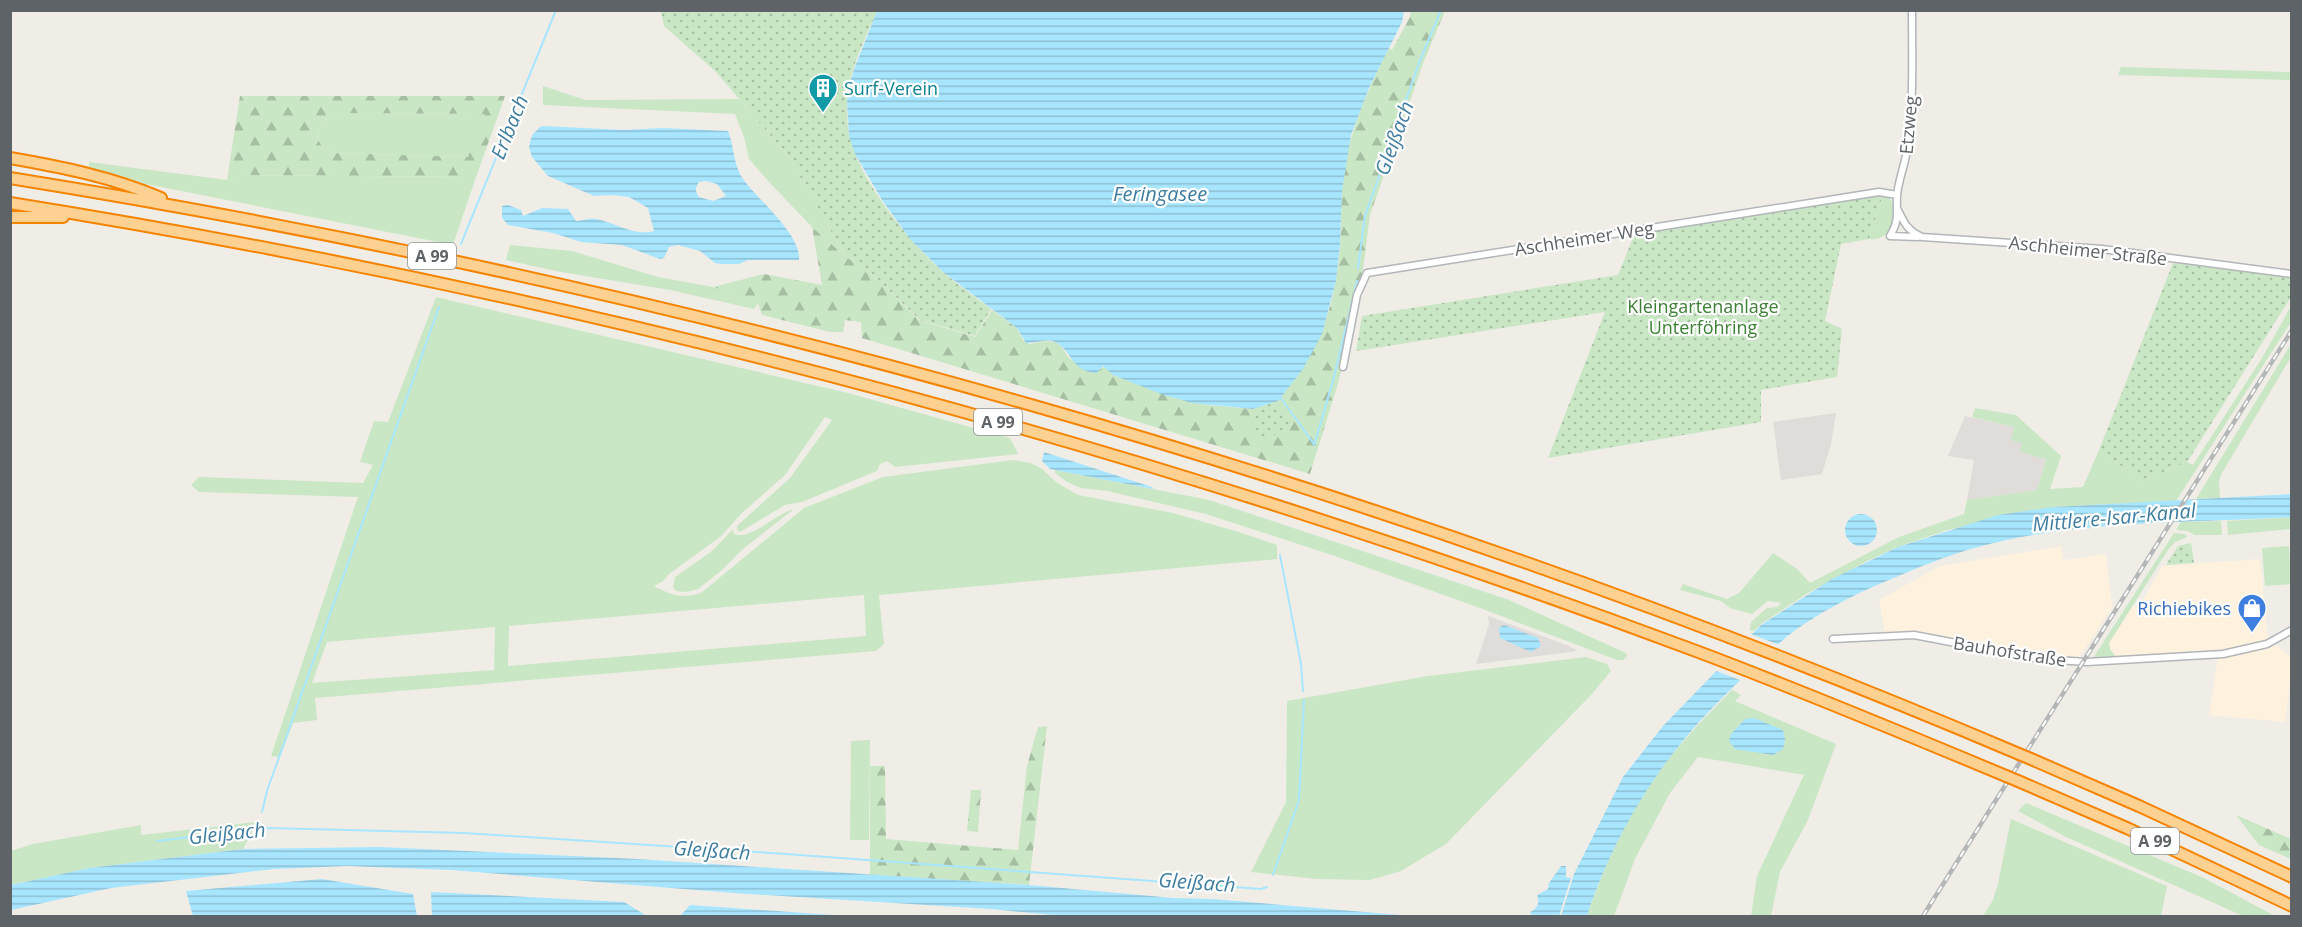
<svg xmlns="http://www.w3.org/2000/svg" width="2302" height="927" viewBox="0 0 2302 927" font-family="'Open Sans',sans-serif">
<style>
.commercial{fill:#fef2de}
.industrial{fill:#dfdcd9}
.grass{fill:#c9e7c4;fill-rule:evenodd}
.forest{fill:url(#forest-firs);fill-rule:evenodd}
.park{fill:url(#park-dots)}
.water{fill:url(#water-rules);fill-rule:evenodd}
.pier{fill:#f0ede7}
.lines{fill:none;stroke-linecap:round;stroke-linejoin:round}
.stream{stroke:#a8e6ff;stroke-width:2}
.minor-casing{stroke:#b2b5b9;stroke-width:9}
.motorway-casing{stroke:#f68401;stroke-width:14}
.minor{stroke:#fff;stroke-width:6}
.motorway{stroke:#fcd191;stroke-width:10}
.rail-casing{stroke:#b5b6b7;stroke-width:4.5}
.rail{stroke:#fff;stroke-width:2;stroke-dasharray:7;stroke-linecap:butt}
.motorway-bridge-casing{stroke:#f68401;stroke-width:14;stroke-linecap:butt}
.motorway-bridge{stroke:#fcd191;stroke-width:10}
.labels{text-anchor:middle;dominant-baseline:central;stroke-width:4.5;stroke-linejoin:round;paint-order:stroke}
.shield{fill:#fff;stroke:#8e9295;stroke-width:1.5}
.shield-label{font-size:16px;font-weight:bold;fill:#5e6367}
.culture-label{font-size:18px;fill:#0d838f;stroke:#fff;text-anchor:start}
.street-label{font-size:18px;fill:#5e6367;stroke:#fff}
.park-label{font-size:18px;fill:#3c8034;stroke:#fff}
.shop-label{font-size:18px;fill:#366cbe;stroke:#fff;text-anchor:end}
.water-label{font-size:20px;font-style:italic;fill:#3e7da0;stroke:#fff}
</style>
<defs>
<pattern id="forest-firs" width="22" height="20" patternUnits="userSpaceOnUse" patternTransform="scale(1.5)"><rect width="22" height="20" fill="#c9e7c4"/><path d="M5 1l3.5 6h-7zM16 11l3.5 6h-7z" fill="#a6bfa3"/></pattern>
<pattern id="park-dots" width="8" height="8" patternUnits="userSpaceOnUse" patternTransform="scale(1.5)"><rect width="8" height="8" fill="#c9e7c4"/><path d="M2 2h.1M6 6h.1" fill="none" stroke="#a6bfa3" stroke-width="1.8" stroke-linecap="round"/></pattern>
<pattern id="water-rules" width="6" height="5" patternUnits="userSpaceOnUse" patternTransform="scale(1.5)"><rect width="6" height="5" fill="#a8e6ff"/><path d="M0 2.5h6" fill="none" stroke="#8cbed2"/></pattern>
</defs>
<rect width="100%" height="100%" fill="#f0ede7"/>
<!-- commercial -->
<path class="commercial" d="M 2061,546 L 2064,560 L 2106,554 L 2112,608 L 2075,664 L 2022,659 L 1914,638 L 1886,638 L 1879,600 L 1940,566 Z
M 2260,559 L 2268,639 L 2291,657 L 2291,674 L 2285,722 L 2209,715 L 2218,658 L 2100,666 L 2093,658 L 2115,657 L 2110,649 L 2109,643 L 2133,606 L 2140,605 L 2162,566 Z"/>
<!-- industrial -->
<path class="industrial" d="M 1836,413 L 1831,444 L 1822,474 L 1781,480 L 1773,422 Z
M 1965,416 L 2015,427 L 2022,443 L 2046,459 L 2037,490 L 1967,500 L 1974,460 L 1948,456 Z
M 1488,616 L 1569,646 L 1578,651 L 1476,664 L 1489,624 Z"/>
<!-- grass -->
<path class="grass" d="M 2121,67 L 2291,72 L 2291,80 L 2118,75 Z
M 543,86 L 585,100 L 739,99 L 789,157 L 846,257 L 812,227 L 770,183 L 749,159 L 744,137 L 735,114 L 543,105 Z
M 344,113 L 486,114 L 469,157 L 334,153 L 324,150 L 317,138 C 322,120 325,116 344,113 Z
M 89,162 L 235,181 L 237,175 L 476,177 L 453,245 L 146,184 L 89,169 Z
M 1883,194 C 1903,201 1895,243 1869,239 Z
M 510,245 L 572,251 L 658,277 L 713,287 L 758,303 L 754,309 L 670,290 L 561,272 L 506,260 Z
M 436,297 L 844,392 L 1010,438 L 1018,454 L 895,467 L 887,461 L 880,464 L 877,471 L 802,502 L 785,505 L 740,532 L 737,530 L 737,526 L 790,478 L 832,420 L 825,417 L 785,475 L 742,513 L 720,537 L 669,574 L 662,582 L 654,586 C 671,595 681,599 701,593 L 804,508 L 883,477 L 1013,460 L 1031,463 L 1042,469 L 1056,482 L 1078,495 L 1173,513 L 1239,532 L 1277,545 L 1277,559 L 879,595 L 884,644 L 876,651 L 315,698 L 317,720 L 293,723 L 280,757 L 271,756 L 358,497 L 199,492 L 191,485 L 199,477 L 363,483 L 373,465 L 360,462 L 374,421 L 388,422 ZM 864,595 L 866,636 L 508,666 L 509,626 ZM 495,627 L 494,670 L 312,683 L 327,642 Z
M 2291,306 L 2291,322 L 2176,501 L 2054,507 L 1947,530 L 1898,547 L 1867,561 L 1808,593 L 1761,624 L 1754,631 L 1750,630 L 1751,622 L 1767,608 L 1777,607 L 1781,603 L 1768,601 L 1752,614 L 1730,608 L 1721,601 L 1680,590 L 1683,584 L 1727,599 L 1739,593 L 1773,553 L 1797,569 L 1810,583 L 1899,537 L 1964,514 L 1967,500 L 2037,490 L 2046,459 L 2020,452 L 2022,443 L 2011,440 L 2014,427 L 1972,417 L 1975,408 L 2016,415 L 2061,456 L 2050,489 L 2083,487 L 2099,450 L 2142,481 L 2187,462 L 2193,465 L 2262,358 Z
M 2291,344 L 2291,357 L 2222,473 L 2219,481 L 2220,498 L 2196,499 Z
M 1055,470 L 1209,500 L 1509,600 L 1626,653 L 1627,656 L 1623,660 L 1617,660 L 1480,608 L 1335,556 L 1206,514 L 1107,491 L 1081,488 L 1067,482 L 1055,473 Z
M 794,509 L 743,549 L 721,571 L 698,589 L 686,592 L 676,591 L 673,587 L 675,577 L 712,551 L 733,529 L 734,534 C 750,541 777,513 794,509 Z
M 2291,517 L 2291,529 L 2228,535 L 2227,521 Z
M 2221,521 L 2222,535 L 2195,535 L 2187,531 L 2176,530 L 2181,522 Z
M 2174,533 L 2185,534 L 2187,537 L 2175,542 L 2168,550 L 2109,643 L 2110,649 L 2116,657 L 2093,658 Z
M 2289,546 L 2291,584 L 2265,586 L 2262,548 Z
M 1586,657 L 1607,664 L 1611,671 L 1592,694 L 1446,844 L 1401,871 L 1370,880 L 1317,879 L 1251,872 L 1286,802 L 1287,701 L 1428,676 Z
M 1732,690 L 1741,695 L 1735,701 L 1836,744 L 1808,820 L 1780,872 L 1771,916 L 1751,916 L 1757,876 L 1804,775 L 1698,757 L 1670,793 L 1635,859 L 1614,916 L 1587,916 C 1602,870 1629,812 1658,773 C 1680,743 1706,716 1732,690 Z
M 870,740 L 869,840 L 850,840 L 851,741 Z
M 2026,803 L 2204,878 L 2275,916 L 2243,916 L 2066,837 L 2018,811 Z
M 2011,819 L 2167,886 L 2161,916 L 1983,916 L 1993,900 L 1998,884 Z
M 257,822 L 243,849 L 89,868 L 11,885 L 11,851 L 33,844 L 141,825 L 141,835 Z"/>
<!-- forest -->
<path class="forest" d="M 1411,11 L 1445,11 L 1424,61 L 1370,215 L 1359,301 L 1337,387 L 1310,474 L 862,338 L 861,322 L 845,320 L 843,332 L 830,332 L 762,315 L 758,303 L 713,287 L 764,274 L 822,285 L 812,227 L 846,257 L 869,271 L 919,320 L 975,337 L 992,310 L 1017,328 L 1023,340 L 1030,344 L 1044,341 L 1055,342 L 1061,346 L 1069,358 L 1099,371 L 1101,368 L 1106,367 L 1113,375 L 1175,398 L 1208,405 L 1253,409 L 1253,429 L 1289,426 L 1278,401 C 1318,350 1335,312 1340,246 C 1342,220 1340,194 1344,168 C 1352,125 1369,87 1389,48 L 1392,50 L 1410,17 Z
M 240,96 L 505,96 L 476,177 L 237,175 L 236,181 L 227,180 ZM 344,113 L 485,114 L 468,157 L 334,153 L 324,150 L 317,138 C 322,120 325,116 344,113 Z
M 1047,726 L 1029,885 L 870,875 L 870,766 L 885,766 L 886,839 L 1018,850 L 1027,766 L 1038,727 Z
M 971,790 L 981,790 L 978,832 L 967,831 Z
M 2236,815 L 2291,839 L 2291,859 L 2259,845 Z"/>
<!-- park -->
<path class="park" d="M 661,11 L 877,11 C 865,39 849,70 847,102 C 847,113 847,127 850,138 C 860,181 911,244 944,273 C 958,285 975,297 991,309 L 975,336 L 920,320 L 869,271 L 846,257 L 789,157 L 716,72 L 664,26 Z
M 1883,194 L 1869,239 L 1841,244 L 1825,321 L 1842,329 L 1837,377 L 1761,390 L 1761,422 L 1548,458 L 1605,312 L 1356,351 L 1362,316 L 1618,275 L 1635,233 Z
M 2173,263 L 2291,277 L 2291,297 L 2187,462 L 2142,481 L 2099,450 Z
M 1278,401 L 1290,426 L 1267,439 L 1252,429 L 1253,409 Z
M 2191,543 L 2194,563 L 2166,565 L 2178,546 Z"/>
<!-- water -->
<path class="water" d="M 877,11 L 1404,11 L 1402,22 L 1369,88 L 1351,135 L 1342,191 L 1340,244 L 1336,281 L 1322,334 L 1303,369 L 1278,401 L 1253,409 L 1192,403 L 1161,394 L 1113,375 L 1103,366 L 1097,373 C 1071,372 1072,350 1055,342 C 1045,338 1035,344 1026,343 L 1017,328 L 943,272 L 910,239 L 882,200 L 855,154 L 849,136 L 847,102 L 849,86 L 854,69 Z
M 543,126 L 624,130 L 662,128 L 728,131 C 734,145 733,162 741,176 C 754,197 802,234 799,260 L 748,260 L 739,264 L 722,264 L 715,263 L 700,251 L 678,245 L 669,247 L 664,258 L 660,259 L 622,245 L 581,242 L 553,233 L 508,225 L 502,218 L 502,206 L 508,205 L 521,210 L 523,216 L 542,208 L 568,209 L 576,221 C 583,221 590,218 596,219 C 614,222 635,237 654,231 L 648,208 L 629,197 L 612,195 L 594,196 L 548,176 L 532,157 L 529,147 L 532,135 L 540,127 ZM 706,181 L 717,184 L 726,196 L 713,201 L 699,197 C 695,191 695,188 699,182 Z
M 1044,452 L 1152,487 L 1153,489 L 1050,469 L 1042,461 Z
M 2291,494 L 2291,517 C 2191,523 2074,520 1978,547 C 1945,556 1915,569 1884,582 C 1849,597 1814,615 1785,638 C 1754,668 1721,697 1693,729 C 1646,783 1609,848 1587,916 L 1561,916 L 1574,874 L 1623,777 L 1663,726 L 1761,625 L 1832,579 L 1898,547 L 1998,515 L 2054,507 Z
M1845 530a16 16 0 1 1 32 0a16 16 0 1 1-32 0Z
M 1504,625 L 1538,638 L 1541,646 L 1531,652 L 1500,638 L 1499,628 Z
M 1754,718 L 1783,730 L 1785,739 L 1783,749 L 1773,755 L 1735,749 L 1729,741 L 1731,734 L 1745,719 Z
M 379,847 L 638,859 L 1029,885 L 1173,898 L 1212,899 L 1412,916 L 1063,916 L 991,909 L 733,893 L 451,870 L 347,866 L 274,869 L 111,888 L 11,910 L 11,885 L 89,868 L 243,849 Z
M 1561,866 L 1566,866 L 1566,877 L 1571,878 L 1559,916 L 1532,916 L 1530,912 C 1538,908 1540,903 1537,895 L 1548,889 L 1549,883 Z
M 322,879 L 413,894 L 417,916 L 193,916 L 186,891 Z
M 431,892 L 624,902 L 647,916 L 432,916 Z
M 690,905 L 847,916 L 680,916 Z"/>
<!-- pier -->
<path class="pier" d="M 1748,633 L 1782,646 L 1745,682 L 1711,669 Z"/>
<g class="lines">
<!-- stream -->
<path class="stream" d="M 461,244 L 556,10
M 1358,268 L 1365,216 L 1419,63 L 1441,10
M 1280,397 L 1314,444
M 1314,445 L 1333,381 L 1357,281
M 1280,555 L 1301,664 L 1303,691
M 262,812 L 267,791 L 439,307
M 157,841 L 268,828 L 464,833 L 786,854 L 1261,889 L 1267,887
M 1273,875 L 1299,800 L 1304,700"/>
<!-- minor casing -->
<g class="minor-casing">
<path id="minor" d="M 1912,10 C 1912,57 1914,104 1907,150 C 1905,165 1898,181 1897,196 C 1896,213 1900,219 1890,236 L 1918,237
M 1898,210 C 1904,223 1908,231 1922,237 L 2102,249 L 2292,274
M 1343,367 L 1357,295 L 1367,273 L 1879,192 L 1897,195
M 1833,639 L 1914,635 L 2040,659 L 2087,662 L 2223,654 L 2267,644 L 2292,630"/>
</g>
<!-- motorway casing -->
<g class="motorway-casing">
<path id="motorway" d="M 10,158 C 62,167 112,177 161,198
M 10,178 C 699,289 1377,481 2019,754
M 10,203 C 585,295 1151,447 1696,651 C 1800,690 1903,733 2006,776
M 10,217 L 63,217
M 2031,759 L 2139,806 L 2292,877
M 2018,781 L 2129,829 L 2292,906"/>
</g>
<!-- minor -->
<use href="#minor" class="minor"/>
<!-- motorway -->
<use href="#motorway" class="motorway"/>
<!-- rail casing -->
<g class="rail-casing">
<path id="rail" d="M 1923,916 L 2292,330"/>
</g>
<!-- rail -->
<use href="#rail" class="rail"/>
<!-- motorway-bridge casing -->
<g class="motorway-bridge-casing">
<path id="motorway-bridge" d="M 2019,754 L 2031,759
M 2006,776 L 2018,781"/>
</g>
<!-- motorway-bridge -->
<use href="#motorway-bridge" class="motorway-bridge"/>
</g>
<!-- icons -->
<defs>
<g id="building-pin" transform="scale(1.5)"><path d="M0 17L-7.5 6A9.5 9.5 0 1 1 7.5 6Z" fill="#0f9aa8" stroke="#fff"/><path d="M-4-6H4V6H1V3H-1V6H-4ZM-2.5-4.3h1.7v1.8h-1.7ZM.8-4.3h1.7v1.8H.8ZM-2.5-1h1.7V.8h-1.7ZM.8-1h1.7V.8H.8Z" fill="#fff"/></g>
<g id="shop-pin" transform="scale(1.5)"><path d="M0 17L-7.5 6A9.5 9.5 0 1 1 7.5 6Z" fill="#3f7fe0" stroke="#fff"/><path d="M-5-2.5h2.3a2.7 3.5 0 0 1 5.4 0H5L5.5 6h-11ZM-1.5-2.5h3a1.5 2.3 0 0 0-3 0Z" fill="#fff"/></g>
</defs>
<g fill-rule="evenodd">
<use href="#building-pin" x="823" y="88"/>
<use href="#shop-pin" x="2252" y="608"/>
</g>
<g class="labels">
<!-- shield labels -->
<g class="shield">
<rect x="408" y="243" width="48" height="26" rx="4.5"/>
<rect x="974" y="409" width="48" height="26" rx="4.5"/>
<rect x="2131" y="828" width="48" height="26" rx="4.5"/>
</g>
<g class="shield-label">
<text x="432" y="256">A 99</text>
<text x="998" y="422">A 99</text>
<text x="2155" y="841">A 99</text>
</g>
<!-- culture labels -->
<g class="culture-label">
<text x="844" y="88">Surf-Verein</text>
</g>
<!-- street labels -->
<g class="street-label">
<text transform="translate(1908 125) rotate(-85)">Etzweg</text>
<text transform="translate(1584 238) rotate(-9)">Aschheimer Weg</text>
<text transform="translate(2088 250) rotate(6)">Aschheimer Straße</text>
<text transform="translate(2010 651) rotate(9)">Bauhofstraße</text>
</g>
<!-- park labels -->
<g class="park-label">
<text x="1703" y="306">Kleingartenanlage<tspan x="1703" dy="21">Unterföhring</tspan></text>
</g>
<!-- shop labels -->
<g class="shop-label">
<text x="2231" y="608">Richiebikes</text>
</g>
<!-- water labels -->
<g class="water-label">
<text transform="translate(509 127) rotate(-68)">Erlbach</text>
<text transform="translate(1394 138) rotate(-70)">Gleißach</text>
<text x="1160" y="193">Feringasee</text>
<text transform="translate(2114 517) rotate(-5)">Mittlere-Isar-Kanal</text>
<text transform="translate(227 833) rotate(-6)">Gleißach</text>
<text transform="translate(712 850) rotate(4)">Gleißach</text>
<text transform="translate(1197 882) rotate(4)">Gleißach</text>
</g>
</g>
<!-- border -->
<rect width="2302" height="927" fill="none" stroke="#5e6367" stroke-width="24"/>
</svg>
